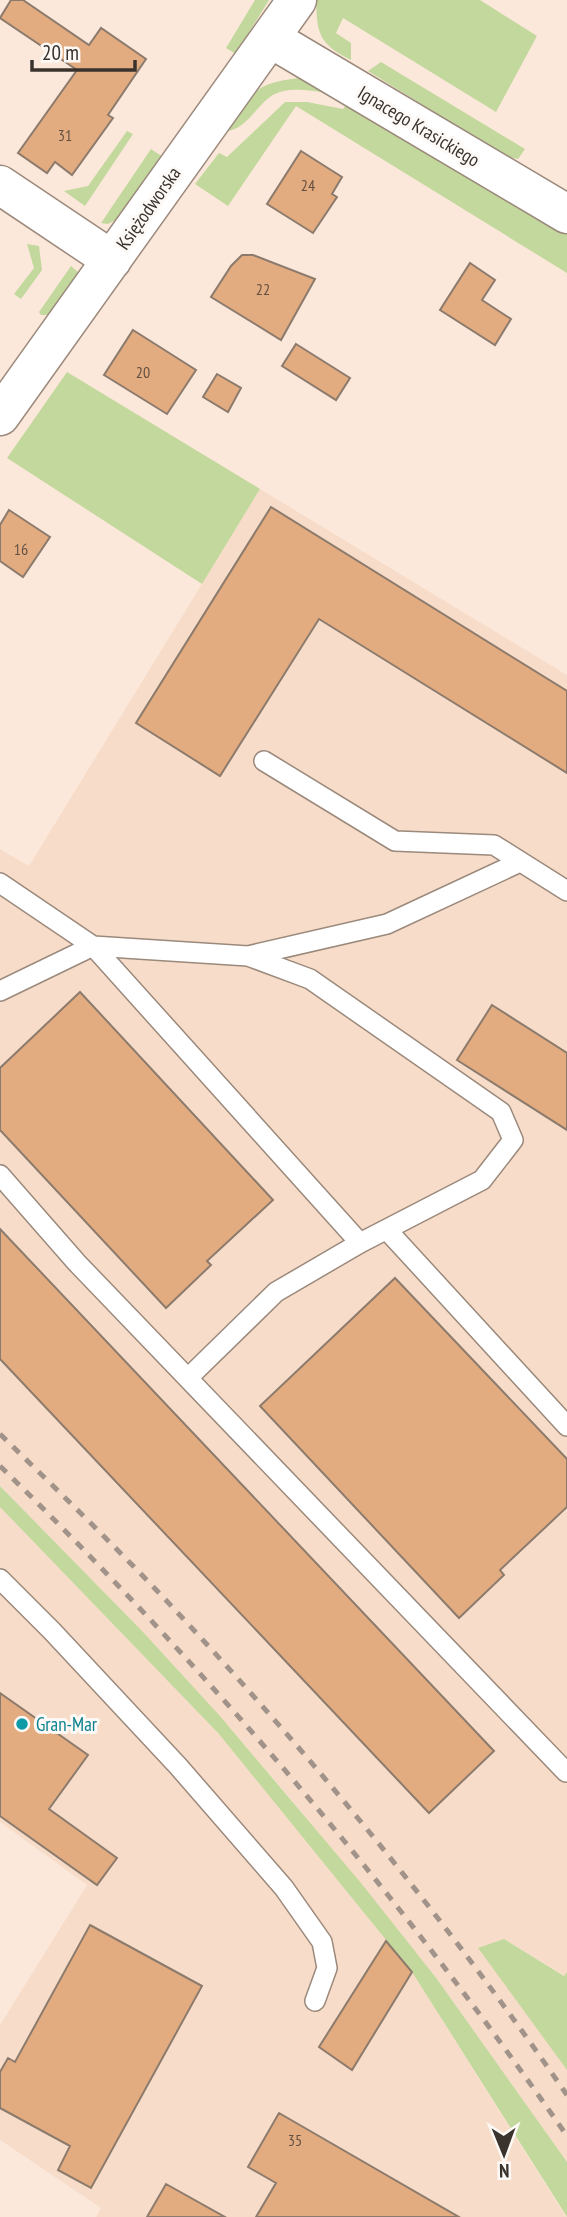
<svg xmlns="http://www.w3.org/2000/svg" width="567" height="2217" viewBox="0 0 567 2217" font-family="'PT Sans Narrow',sans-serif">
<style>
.built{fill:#f7ddc9}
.green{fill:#c2d89c}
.building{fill:#e3ac80;stroke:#8c7b6d;stroke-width:2}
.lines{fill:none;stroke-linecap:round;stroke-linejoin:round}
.lane-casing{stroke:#9b897c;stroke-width:22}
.street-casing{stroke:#9b897c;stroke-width:41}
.lane{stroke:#fff;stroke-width:19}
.street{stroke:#fff;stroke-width:38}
.rail{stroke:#a19389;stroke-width:5;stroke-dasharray:9 9;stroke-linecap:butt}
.culture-dot{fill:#0f9aa8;stroke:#fdf9f6;stroke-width:2.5}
.labels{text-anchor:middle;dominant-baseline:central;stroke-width:6;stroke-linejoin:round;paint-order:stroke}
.number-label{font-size:16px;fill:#645142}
.street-label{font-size:19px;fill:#3a332d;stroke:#fdf9f6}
.culture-label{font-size:19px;fill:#0d838f;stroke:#fdf9f6;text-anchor:start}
</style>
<rect width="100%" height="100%" fill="#fce8da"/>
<!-- built -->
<path class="built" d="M 260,489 L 567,675 L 567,1972 L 565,1976 L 504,1939 L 552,2048 L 567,2070 L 567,2162 L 437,1979 L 289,1797 L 220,1716 L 143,1632 L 0,1486 L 0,849 L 29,866 Z
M 0,1507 L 219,1734 L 412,1972 L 566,2217 L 96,2217 L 101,2208 L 0,2140 L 0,2025 L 87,1885 L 0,1822 Z"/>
<!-- green -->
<path class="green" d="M 255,0 L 269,0 L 236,54 L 226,48 Z
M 316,0 L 480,0 L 537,36 L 496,112 L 343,18 L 336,33 L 351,43 L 351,60 C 319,44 317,34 316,0 Z
M 381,62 L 525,149 L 518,159 L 505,156 L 368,71 Z
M 300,78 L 326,93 C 309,90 285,86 270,97 C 256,107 245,130 226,131 C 252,94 252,83 300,78 Z
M 350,99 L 567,235 L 567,273 L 296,106 L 228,206 L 195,184 L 219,153 L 227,157 L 285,102 L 307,102 L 343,109 Z
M 127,131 L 133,134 L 85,206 L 64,191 L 88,186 Z
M 151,149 L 163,157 L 122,217 L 108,224 L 101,223 Z
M 27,244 L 39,246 L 42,270 L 21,299 L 14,294 L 34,268 Z
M 71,266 L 79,273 L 54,315 L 41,315 L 39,312 Z
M 67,372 L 260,489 L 202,584 L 7,458 Z
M 0,1486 L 143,1632 L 220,1716 L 361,1883 L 437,1979 L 567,2162 L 567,2217 L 412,1972 L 219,1734 L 0,1507 Z
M 504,1939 L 564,1976 L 567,1972 L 567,2070 L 478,1948 Z"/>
<!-- building -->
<path class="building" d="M 11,0 L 23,0 L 89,45 L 101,28 L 146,59 L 108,115 L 113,118 L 72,175 L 55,162 L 47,173 L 18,153 L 77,70 L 0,18 Z
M 301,151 L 342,177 L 332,194 L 337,197 L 313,233 L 267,204 Z
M 242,255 L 253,255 L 315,279 L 281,340 L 211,297 L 231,266 Z
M 470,263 L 495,280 L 482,300 L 511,319 L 495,345 L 440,310 Z
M 133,330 L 196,370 L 167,414 L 104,375 Z
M 296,344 L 350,378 L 336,400 L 282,366 Z
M 217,374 L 241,388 L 228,412 L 203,397 Z
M 271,507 L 567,691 L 567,773 L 319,619 L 220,776 L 136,723 Z
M 9,510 L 50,537 L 23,577 L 0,561 L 0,525 Z
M 80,992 L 273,1200 L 207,1261 L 211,1265 L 166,1308 L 0,1130 L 0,1068 Z
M 492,1005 L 567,1053 L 567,1130 L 457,1060 Z
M 0,1229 L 494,1751 L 429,1813 L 0,1359 Z
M 395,1278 L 567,1459 L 567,1507 L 500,1570 L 504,1575 L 459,1618 L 260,1406 Z
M 0,1693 L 88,1755 L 49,1809 L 117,1858 L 97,1885 L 0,1816 Z
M 90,1925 L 202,1986 L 91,2188 L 58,2170 L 70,2146 L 0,2108 L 0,2072 L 8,2058 L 15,2062 Z
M 386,1941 L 412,1972 L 352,2070 L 319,2047 Z
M 279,2113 L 459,2217 L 256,2217 L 276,2183 L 248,2167 Z
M 166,2184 L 225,2217 L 147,2217 Z"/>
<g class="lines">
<!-- lane casing -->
<g class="lane-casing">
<path id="lane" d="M 264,761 L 395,841 L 494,845 L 567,891
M 0,883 L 93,946 L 360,1243
M 0,991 L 93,946 L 248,956 L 387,924 L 520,862
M 0,1175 L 77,1263 L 566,1772
M 387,1230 L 567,1426
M 188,1378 L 276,1292 L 360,1243 L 482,1180 L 513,1140 L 501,1112 L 310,979 L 248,956
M 0,1579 L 52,1631 L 178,1766 L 284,1888 L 322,1942 L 327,1968 L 315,2001"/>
</g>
<!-- street casing -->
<g class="street-casing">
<path id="street" d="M 270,38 L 567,214
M 0,185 L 112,260
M 0,416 L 297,0"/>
</g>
<!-- lane -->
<use href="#lane" class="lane"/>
<!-- street -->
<use href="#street" class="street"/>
<!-- rail -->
<path class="rail" d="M 0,1434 C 54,1487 109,1540 161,1595 C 308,1751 446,1919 567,2095
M 0,1466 C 210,1671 400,1895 567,2136"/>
</g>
<!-- markers -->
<circle class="culture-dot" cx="22" cy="1724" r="7"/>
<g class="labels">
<!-- number labels -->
<g class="number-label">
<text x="65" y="135">31</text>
<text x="308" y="185">24</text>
<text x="263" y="289">22</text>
<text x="143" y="372">20</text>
<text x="21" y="549">16</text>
<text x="295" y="2140">35</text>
</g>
<!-- street labels -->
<g class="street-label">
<text transform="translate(419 126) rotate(31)">Ignacego Krasickiego</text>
<text transform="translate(148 208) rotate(-55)">Księżodworska</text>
</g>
<!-- culture labels -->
<g class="culture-label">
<text x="36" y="1724">Gran-Mar</text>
</g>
</g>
<!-- north arrow -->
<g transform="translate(504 2154) rotate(179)" stroke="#fdf9f6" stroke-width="5" paint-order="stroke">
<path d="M0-5L12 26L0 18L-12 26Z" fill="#3a332d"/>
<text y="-10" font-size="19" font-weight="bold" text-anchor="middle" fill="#3a332d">N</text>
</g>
<!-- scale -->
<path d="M32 60v10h103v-10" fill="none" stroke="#3a332d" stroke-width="3.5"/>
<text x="42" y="60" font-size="21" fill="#3a332d" stroke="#fdf9f6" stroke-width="5" paint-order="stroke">20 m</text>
</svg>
